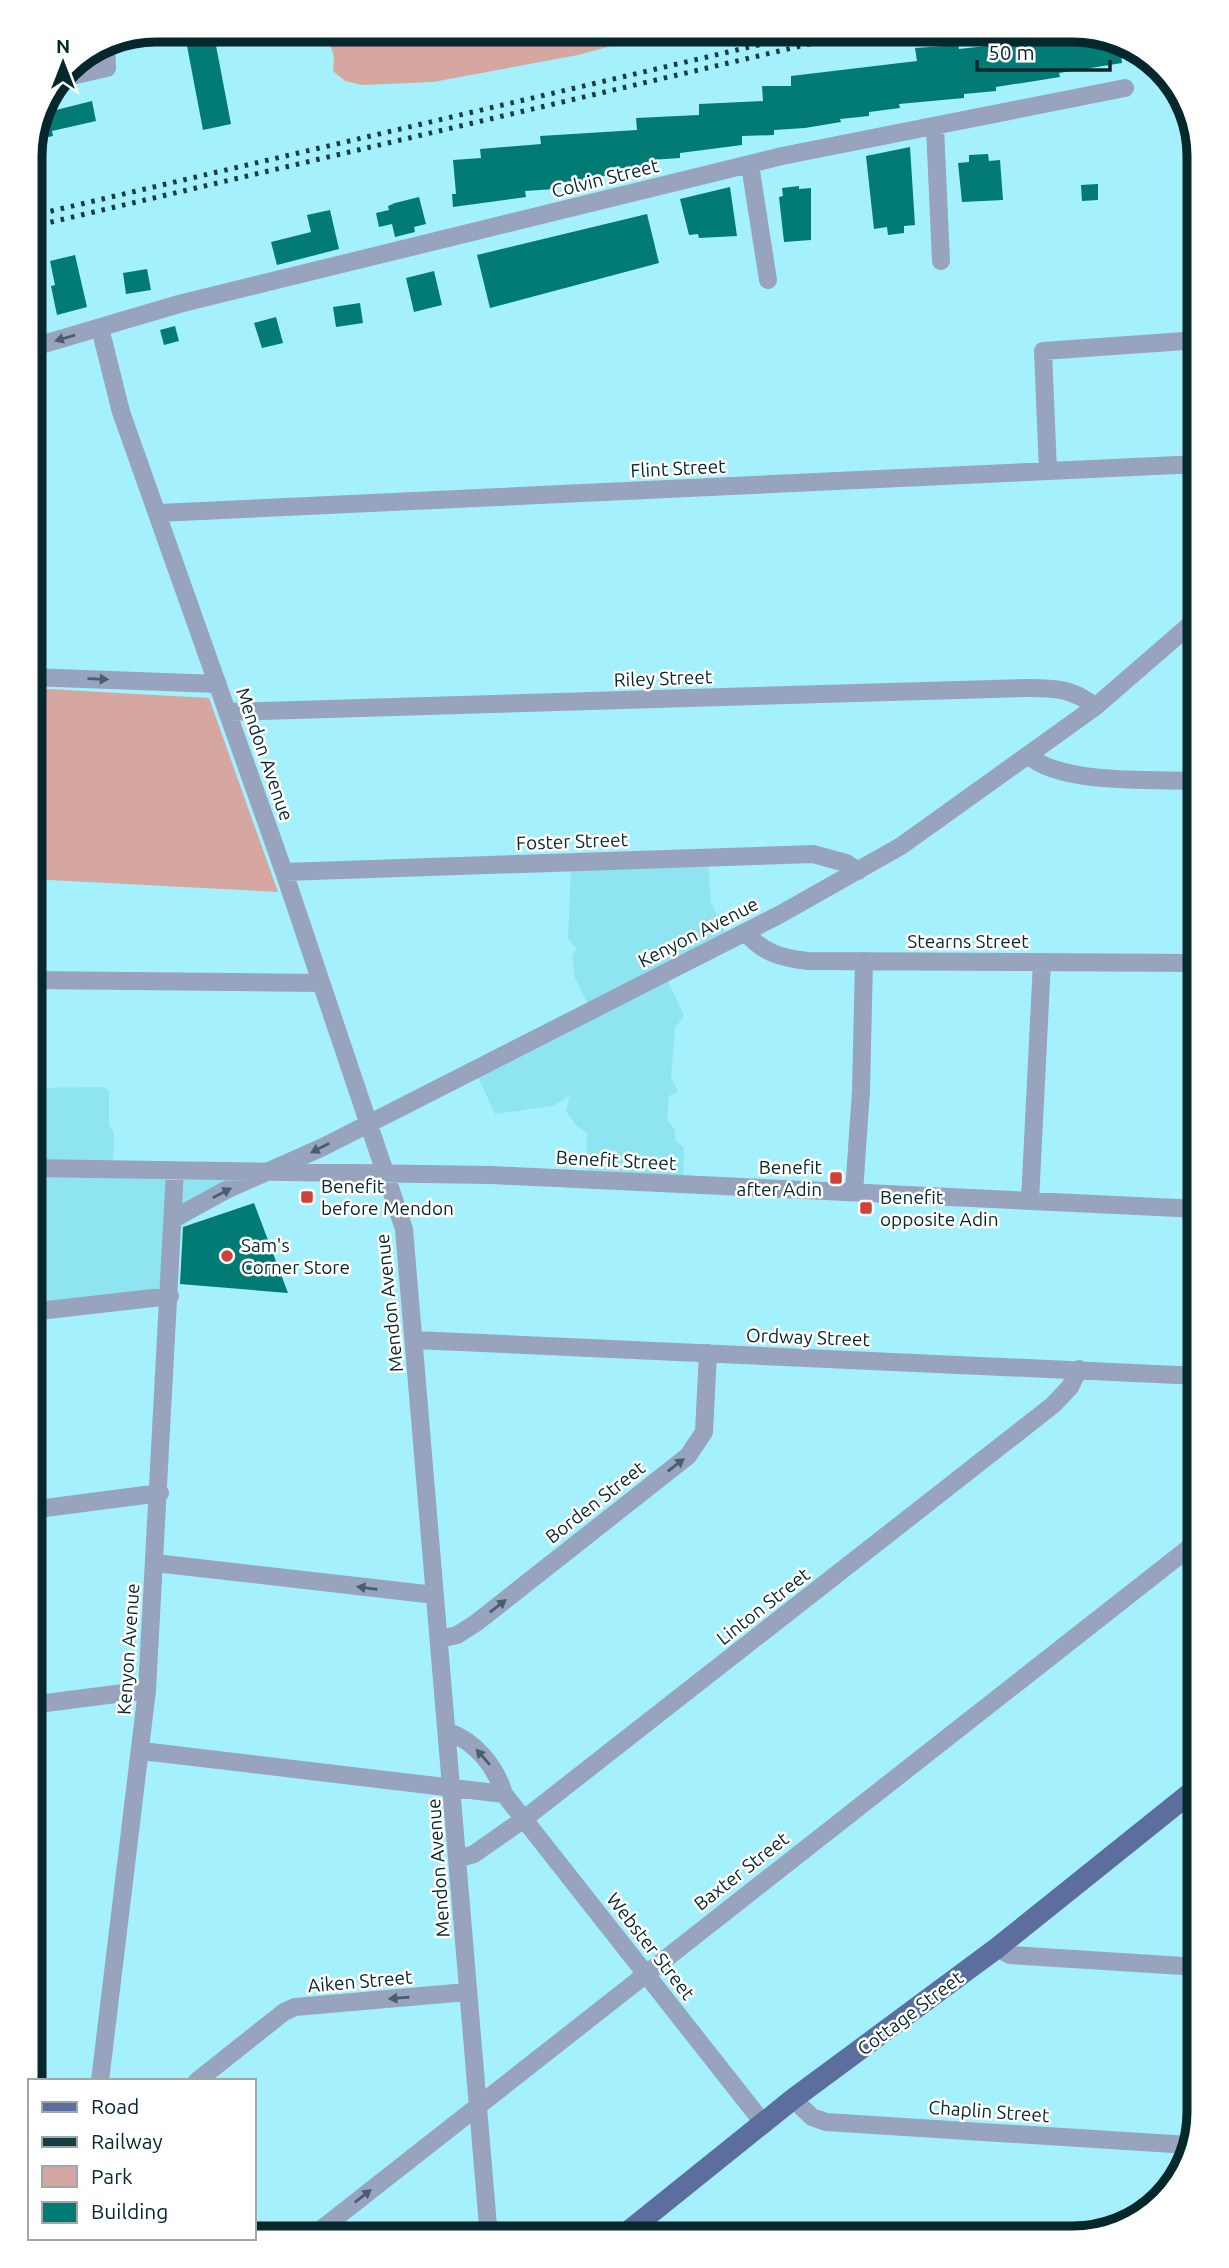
<svg xmlns="http://www.w3.org/2000/svg" width="1229" height="2268" viewBox="0 0 1229 2268" font-family="Ubuntu,sans-serif">
<style>
.built{fill:#8ee5f1}
.green{fill:#d6a7a0}
.building{fill:#017b74}
.lines{fill:none;stroke-linecap:round;stroke-linejoin:round}
.minor{stroke:#98a3be;stroke-width:18}
.major{stroke:#5c6e9e;stroke-width:21}
.rail{stroke:#173d43;stroke-width:5;stroke-dasharray:3.5 7;stroke-linecap:butt}
.oneway{fill:#485f6e}
.poi-dot{fill:#cf4139;stroke:#fff;stroke-width:2.5}
.labels{text-anchor:middle;dominant-baseline:central;stroke-width:5;stroke-linejoin:round;paint-order:stroke}
.street-label{font-size:19px;fill:#06272c;stroke:#fff}
.poi-label{font-size:19px;fill:#06272c;stroke:#fff;text-anchor:start}
.rim{fill:none;stroke:#06272c;stroke-width:9}
</style>
<rect width="100%" height="100%" fill="#a4f0fc"/>
<!-- built -->
<path class="built" d="M 708,864 L 711,902 L 730,944 L 667,980 L 684,1016 L 675,1028 L 671,1077 L 678,1091 L 669,1096 L 667,1120 L 675,1130 L 675,1140 L 684,1148 L 683,1187 L 589,1186 L 586,1139 L 588,1134 L 575,1124 L 566,1111 L 570,1096 L 552,1106 L 495,1114 L 478,1077 L 592,1013 L 575,978 L 572,956 L 577,949 L 568,939 L 571,869 Z
M 103,1087 L 109,1090 L 109,1125 L 114,1132 L 113,1172 L 260,1178 L 201,1211 L 178,1231 L 170,1298 L 30,1320 L 30,1088 Z"/>
<!-- green -->
<path class="green" d="M 326,30 L 671,30 L 578,55 L 433,82 L 362,85 L 345,81 L 333,71 L 334,57 Z
M 30,688 L 209,698 L 278,892 L 30,879 Z"/>
<!-- building -->
<path class="building" d="M 184,30 L 213,30 L 231,124 L 203,130 Z
M 1067,30 L 1081,30 L 1120,45 L 1122,63 L 1059,73 L 1060,77 L 996,87 L 996,91 L 964,94 L 964,98 L 899,104 L 900,108 L 869,112 L 869,116 L 840,119 L 841,122 L 805,128 L 774,130 L 774,135 L 742,136 L 742,145 L 680,153 L 680,158 L 650,160 L 650,166 L 617,169 L 618,175 L 586,177 L 586,180 L 554,183 L 555,189 L 525,191 L 526,197 L 453,207 L 452,194 L 456,194 L 453,160 L 481,158 L 480,149 L 541,144 L 540,136 L 637,130 L 636,118 L 699,115 L 699,104 L 763,101 L 762,86 L 791,86 L 791,76 L 917,61 L 915,48 L 958,45 L 959,49 L 1013,43 L 1012,36 Z
M 92,101 L 96,121 L 52,131 L 53,136 L 34,140 L 48,109 L 48,112 Z
M 910,147 L 915,225 L 904,226 L 904,233 L 888,235 L 887,227 L 874,229 L 866,156 Z
M 988,154 L 989,161 L 1000,160 L 1003,200 L 962,202 L 958,163 L 969,162 L 969,155 Z
M 1098,184 L 1098,200 L 1082,201 L 1081,185 Z
M 799,186 L 799,189 L 811,188 L 811,240 L 784,242 L 779,197 L 783,196 L 782,188 Z
M 730,187 L 737,236 L 699,238 L 698,234 L 689,235 L 680,199 Z
M 419,197 L 426,224 L 414,227 L 415,232 L 395,237 L 392,224 L 379,227 L 376,213 L 389,210 L 388,206 L 395,203 Z
M 330,210 L 339,249 L 277,265 L 271,242 L 311,232 L 307,215 Z
M 647,214 L 659,263 L 490,308 L 477,255 Z
M 75,255 L 87,307 L 57,315 L 51,286 L 55,285 L 50,261 Z
M 147,269 L 151,290 L 126,294 L 123,273 Z
M 434,271 L 442,305 L 414,312 L 406,278 Z
M 360,303 L 363,323 L 336,327 L 333,307 Z
M 276,317 L 283,343 L 262,348 L 254,323 Z
M 175,326 L 179,341 L 164,345 L 160,330 Z
M 254,1203 L 288,1293 L 180,1284 L 183,1227 Z"/>
<g class="lines">
<!-- minor -->
<path class="minor" d="M 62,78 L 107,68 L 106,41
M 935,127 L 941,261
M 750,165 L 768,280
M 100,328 L 121,412 L 284,872 L 404,1229 L 489,2238
M 30,348 L 179,304 L 782,156 L 1125,88
M 1048,471 L 1043,351 L 1199,340
M 158,513 L 1199,464
M 30,677 L 218,684
M 227,712 L 1023,688 C 1051,688 1073,687 1095,707
M 1029,756 C 1062,785 1155,779 1199,781
M 284,872 L 813,854 L 846,863 L 858,871
M 745,932 C 763,953 781,958 808,961 L 1199,963
M 30,980 L 321,983
M 30,1168 L 491,1175 L 1199,1209
M 854,1192 L 861,1091 L 864,961
M 1030,1201 L 1042,962
M 175,1218 L 226,1190 L 323,1147 L 779,915 L 901,846 L 1095,707 L 1199,617
M 30,1312 L 170,1296
M 415,1340 L 1199,1376
M 30,1510 L 160,1493
M 155,1563 L 435,1595
M 439,1639 L 457,1635 L 476,1623 L 688,1456 L 704,1432 L 708,1353
M 30,1705 L 147,1690
M 449,1732 C 476,1742 496,1767 504,1794 L 764,2124
M 142,1751 L 504,1794
M 458,1859 L 474,1854 L 524,1819 L 1053,1405 L 1070,1387 L 1079,1369
M 997,1948 L 1010,1955 L 1199,1967
M 100,2081 L 147,1690 L 175,1170
M 197,2081 L 284,2012 L 295,2007 L 467,1992
M 793,2099 L 812,2117 L 826,2122 L 1189,2145
M 310,2238 L 1199,1540"/>
<!-- major -->
<path class="major" d="M 620,2238 L 793,2099 L 997,1948 L 1199,1786"/>
<!-- rail -->
<path class="rail" d="M 30,216 L 822,30
M 30,227 L 869,30"/>
</g>
<!-- one-way arrows -->
<defs><path id="oneway-solid" d="M-6-.8H1V-3.2L6.5 0L1 3.2V.8H-6Z" transform="scale(1.75)"/></defs>
<g class="oneway">
<use href="#oneway-solid" transform="translate(65 338) rotate(164)"/>
<use href="#oneway-solid" transform="translate(98 679) rotate(2)"/>
<use href="#oneway-solid" transform="translate(320 1148) rotate(153)"/>
<use href="#oneway-solid" transform="translate(222 1193) rotate(-27)"/>
<use href="#oneway-solid" transform="translate(676 1465) rotate(-38)"/>
<use href="#oneway-solid" transform="translate(367 1588) rotate(-173)"/>
<use href="#oneway-solid" transform="translate(498 1606) rotate(-38)"/>
<use href="#oneway-solid" transform="translate(483 1757) rotate(-131)"/>
<use href="#oneway-solid" transform="translate(399 1998) rotate(175)"/>
<use href="#oneway-solid" transform="translate(363 2196) rotate(-38)"/>
</g>
<!-- markers -->
<g class="poi-dot">
<rect x="829" y="1171" width="14" height="14" rx="3.5"/>
<rect x="300" y="1190" width="14" height="14" rx="3.5"/>
<rect x="859" y="1201" width="14" height="14" rx="3.5"/>
<circle cx="227" cy="1256" r="7"/>
</g>
<g class="labels">
<!-- street labels -->
<g class="street-label">
<text transform="translate(605 178) rotate(-14)">Colvin Street</text>
<text transform="translate(678 468) rotate(-3)">Flint Street</text>
<text transform="translate(663 678) rotate(-2)">Riley Street</text>
<text transform="translate(265 754) rotate(71)">Mendon Avenue</text>
<text transform="translate(572 841) rotate(-2)">Foster Street</text>
<text transform="translate(698 932) rotate(-27)">Kenyon Avenue</text>
<text x="968" y="941">Stearns Street</text>
<text transform="translate(616 1160) rotate(3)">Benefit Street</text>
<text transform="translate(389 1303) rotate(-96)">Mendon Avenue</text>
<text transform="translate(808 1337) rotate(2)">Ordway Street</text>
<text transform="translate(595 1502) rotate(-38)">Borden Street</text>
<text transform="translate(763 1606) rotate(-38)">Linton Street</text>
<text transform="translate(128 1649) rotate(-86)">Kenyon Avenue</text>
<text transform="translate(438 1868) rotate(-94)">Mendon Avenue</text>
<text transform="translate(741 1871) rotate(-38)">Baxter Street</text>
<text transform="translate(651 1946) rotate(52)">Webster Street</text>
<text transform="translate(360 1981) rotate(-5)">Aiken Street</text>
<text transform="translate(910 2013) rotate(-37)">Cottage Street</text>
<text transform="translate(989 2111) rotate(4)">Chaplin Street</text>
</g>
<!-- poi labels -->
<g class="poi-label">
<text x="822" y="1167" text-anchor="end">Benefit<tspan x="822" dy="22">after Adin</tspan></text>
<text x="321" y="1186">Benefit<tspan x="321" dy="22">before Mendon</tspan></text>
<text x="880" y="1197">Benefit<tspan x="880" dy="22">opposite Adin</tspan></text>
<text x="241" y="1245">Sam's<tspan x="241" dy="22">Corner Store</tspan></text>
</g>
</g>
<!-- crop -->
<path d="M0 0H1229V2268H0ZM156 42H1073A114 114 0 0 1 1187 156V2112A114 114 0 0 1 1073 2226H156A114 114 0 0 1 42 2112V156A114 114 0 0 1 156 42Z" fill="#fff" fill-rule="evenodd"/>
<path class="rim" d="M156 42H1073A114 114 0 0 1 1187 156V2112A114 114 0 0 1 1073 2226H156A114 114 0 0 1 42 2112V156A114 114 0 0 1 156 42Z"/>
<!-- legend -->
<rect x="28" y="2079" width="228" height="161" fill="#ffffff" stroke="#9ba9ab" stroke-width="2"/>
<rect x="42" y="2102" width="35" height="10" fill="#5c6e9e" stroke="#9ba9ab" stroke-width="2"/>
<text x="91" y="2114" font-size="21" fill="#06272c">Road</text>
<rect x="42" y="2137" width="35" height="10" fill="#173d43" stroke="#9ba9ab" stroke-width="2"/>
<text x="91" y="2149" font-size="21" fill="#06272c">Railway</text>
<rect x="42" y="2166" width="35" height="21" fill="#d6a7a0" stroke="#9ba9ab" stroke-width="2"/>
<text x="91" y="2184" font-size="21" fill="#06272c">Park</text>
<rect x="42" y="2202" width="35" height="21" fill="#017b74" stroke="#9ba9ab" stroke-width="2"/>
<text x="91" y="2219" font-size="21" fill="#06272c">Building</text>
<!-- north arrow -->
<g transform="translate(63 63)" stroke="#ffffff" stroke-width="5" paint-order="stroke">
<path d="M0-5L12 26L0 18L-12 26Z" fill="#06272c"/>
<text y="-10" font-size="19" font-weight="bold" text-anchor="middle" fill="#06272c">N</text>
</g>
<!-- scale -->
<path d="M977 60v10h133v-10" fill="none" stroke="#06272c" stroke-width="3.5"/>
<text x="988" y="60" font-size="21" fill="#06272c" stroke="#ffffff" stroke-width="5" paint-order="stroke">50 m</text>
</svg>
